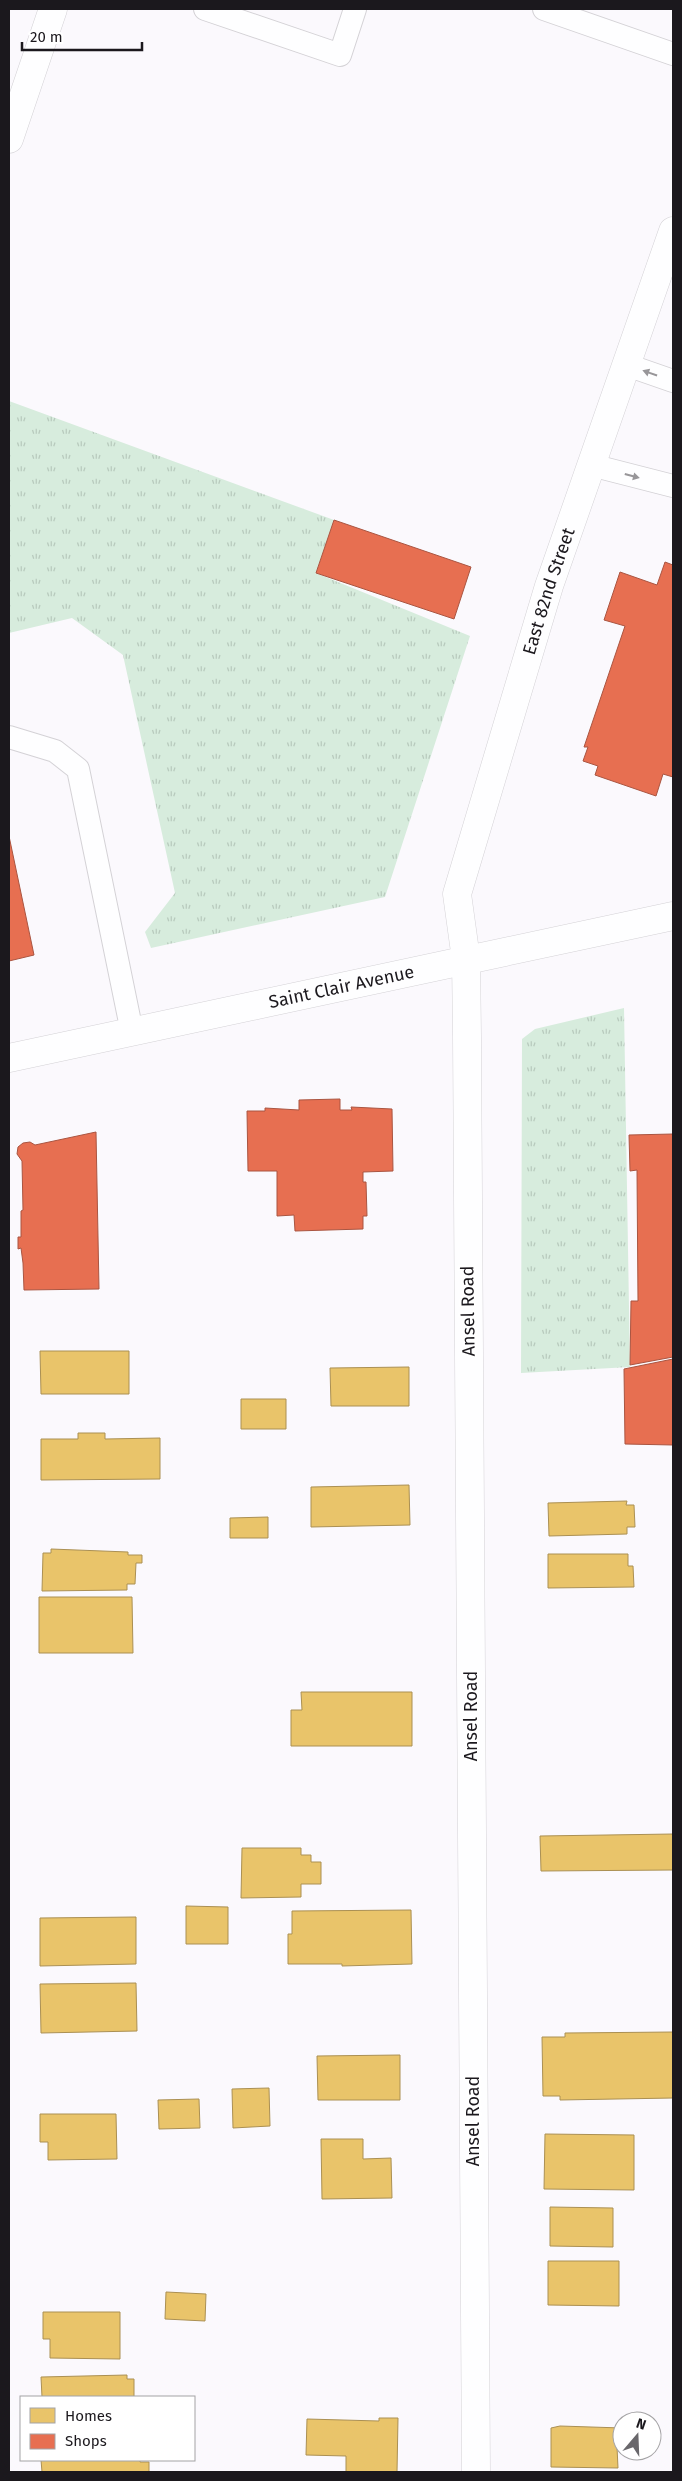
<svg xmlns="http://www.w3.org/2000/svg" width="682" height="2481" viewBox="0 0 682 2481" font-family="'Fira Sans',sans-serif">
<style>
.grass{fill:url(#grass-tufts)}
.homes{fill:#e9c46a;stroke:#ab9053}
.shops{fill:#e76f51;stroke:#aa5541}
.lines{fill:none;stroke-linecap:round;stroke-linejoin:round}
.service-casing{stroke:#d4d2d6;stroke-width:24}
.minor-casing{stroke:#d4d2d6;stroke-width:29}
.secondary-casing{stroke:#d4d2d6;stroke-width:29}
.service{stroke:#fefeff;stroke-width:22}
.minor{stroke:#fefeff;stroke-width:28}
.secondary{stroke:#fefeff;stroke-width:28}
.oneway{fill:#989699}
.labels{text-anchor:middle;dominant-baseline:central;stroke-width:5;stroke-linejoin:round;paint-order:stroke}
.street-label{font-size:18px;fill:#1b181d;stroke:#fff}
</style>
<defs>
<pattern id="grass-tufts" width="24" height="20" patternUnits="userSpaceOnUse" patternTransform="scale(1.25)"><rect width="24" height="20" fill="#d7ecdd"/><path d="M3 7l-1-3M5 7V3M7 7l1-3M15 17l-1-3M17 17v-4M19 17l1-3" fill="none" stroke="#b8cabd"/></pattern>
</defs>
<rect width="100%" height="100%" fill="#fbf9fd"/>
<!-- grass -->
<path class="grass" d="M 9,401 L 334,520 L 316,573 L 470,636 L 385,897 L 151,948 L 145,932 L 175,893 L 123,655 L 72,618 L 9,633 Z
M 624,1008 L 630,1367 L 521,1373 L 522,1039 L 535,1029 Z"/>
<!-- homes -->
<path class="homes" d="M 40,1351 L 129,1351 L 129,1394 L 41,1394 Z
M 409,1367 L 409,1406 L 331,1406 L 330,1368 Z
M 241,1399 L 286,1399 L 286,1429 L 241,1429 Z
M 78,1433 L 105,1433 L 105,1439 L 160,1438 L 160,1479 L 41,1480 L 41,1439 L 78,1439 Z
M 409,1485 L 410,1525 L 311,1527 L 311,1487 Z
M 627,1501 L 626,1505 L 634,1505 L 635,1527 L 627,1527 L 627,1534 L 549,1536 L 548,1503 Z
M 268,1517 L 268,1538 L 230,1538 L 230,1518 Z
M 51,1549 L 128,1552 L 128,1555 L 142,1555 L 142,1563 L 136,1563 L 135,1584 L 127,1584 L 127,1590 L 42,1591 L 43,1553 L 51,1553 Z
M 548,1554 L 628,1554 L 628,1566 L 633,1566 L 634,1587 L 548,1588 Z
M 39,1597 L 132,1597 L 133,1653 L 39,1653 Z
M 301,1692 L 412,1692 L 412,1746 L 291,1746 L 291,1710 L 302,1710 Z
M 673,1834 L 673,1870 L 541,1871 L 540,1836 Z
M 242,1848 L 301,1848 L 301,1855 L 311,1855 L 311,1862 L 321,1862 L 321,1884 L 301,1884 L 301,1897 L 241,1898 Z
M 186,1906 L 228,1907 L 228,1944 L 186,1944 Z
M 411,1910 L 412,1964 L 342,1966 L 342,1964 L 288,1964 L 288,1934 L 292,1934 L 292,1911 Z
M 136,1917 L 136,1964 L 40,1966 L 40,1918 Z
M 136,1983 L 137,2031 L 41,2033 L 40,1984 Z
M 673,2032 L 673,2098 L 560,2100 L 560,2096 L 543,2096 L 542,2037 L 565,2037 L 565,2033 Z
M 400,2055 L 400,2100 L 318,2100 L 317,2056 Z
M 269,2088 L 270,2126 L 233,2128 L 232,2089 Z
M 199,2099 L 200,2128 L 159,2129 L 158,2100 Z
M 40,2114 L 116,2114 L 117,2159 L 48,2160 L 48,2142 L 40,2142 Z
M 545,2134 L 634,2135 L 634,2190 L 544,2189 Z
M 321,2139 L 363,2139 L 363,2159 L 391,2158 L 392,2198 L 322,2199 Z
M 550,2207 L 613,2208 L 613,2247 L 550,2246 Z
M 548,2261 L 619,2261 L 619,2306 L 548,2305 Z
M 166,2292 L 206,2294 L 205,2321 L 165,2319 Z
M 43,2312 L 120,2312 L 120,2359 L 50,2358 L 50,2339 L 43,2339 Z
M 127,2375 L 127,2379 L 134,2379 L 134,2397 L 42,2397 L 41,2377 Z
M 379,2418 L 398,2418 L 397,2472 L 346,2472 L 346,2456 L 306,2455 L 307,2419 L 379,2421 Z
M 560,2426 L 622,2428 L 622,2447 L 617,2447 L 618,2468 L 551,2467 L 551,2428 Z
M 41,2460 L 140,2460 L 140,2462 L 149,2462 L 149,2472 L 42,2472 Z"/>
<!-- shops -->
<path class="shops" d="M 334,520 L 471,567 L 454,619 L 316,573 Z
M 665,562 L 673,565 L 673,777 L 663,774 L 656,796 L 595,775 L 598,766 L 583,761 L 588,747 L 584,747 L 625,626 L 604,620 L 620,572 L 657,585 Z
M 9,836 L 34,955 L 9,961 Z
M 340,1099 L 340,1110 L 352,1110 L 351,1107 L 392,1109 L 393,1171 L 363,1172 L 363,1182 L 366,1182 L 367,1216 L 363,1216 L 363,1229 L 295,1231 L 294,1215 L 277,1216 L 277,1171 L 248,1171 L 247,1111 L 265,1111 L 265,1108 L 299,1110 L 299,1100 Z
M 96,1132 L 99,1289 L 24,1290 L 23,1263 L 21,1248 L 18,1249 L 18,1237 L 21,1237 L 21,1211 L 23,1210 L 22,1161 L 17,1154 L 18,1147 L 23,1143 L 30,1142 L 35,1145 Z
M 673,1134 L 673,1357 L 630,1365 L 631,1301 L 638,1301 L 637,1170 L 630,1171 L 629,1135 Z
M 673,1359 L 673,1445 L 625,1444 L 624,1369 Z"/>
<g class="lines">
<!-- service casing -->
<g class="service-casing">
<path id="service" d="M 205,9 L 340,55 L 355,9
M 544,9 L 673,54
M 627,365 L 673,381
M 591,465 L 673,486
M 9,737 L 55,751 L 78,769 L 132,1032"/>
</g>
<!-- minor casing -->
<g class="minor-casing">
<g id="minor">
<path d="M 9,139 L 53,9"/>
<path id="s1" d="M 476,2472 L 467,1036 L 466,959 L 457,894 L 549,586 L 673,231"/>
</g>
</g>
<!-- secondary casing -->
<g class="secondary-casing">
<g id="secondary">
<path id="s2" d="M 9,1058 L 673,916"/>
</g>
</g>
<!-- service -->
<use href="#service" class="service"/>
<!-- minor -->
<use href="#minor" class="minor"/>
<!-- secondary -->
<use href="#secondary" class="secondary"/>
</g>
<!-- one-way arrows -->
<defs><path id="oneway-solid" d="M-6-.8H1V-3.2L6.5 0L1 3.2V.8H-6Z" transform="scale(1.25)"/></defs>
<g class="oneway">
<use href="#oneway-solid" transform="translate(650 373) rotate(-161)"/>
<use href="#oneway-solid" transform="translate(632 476) rotate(15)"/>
</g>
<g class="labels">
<!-- street labels -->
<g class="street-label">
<text stroke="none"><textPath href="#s1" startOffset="1895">East 82nd Street</textPath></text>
<text stroke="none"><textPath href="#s2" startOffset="340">Saint Clair Avenue</textPath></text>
<text transform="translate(468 1311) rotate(-91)">Ansel Road</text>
<text transform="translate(471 1716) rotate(-90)">Ansel Road</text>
<text transform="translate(473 2121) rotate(-90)">Ansel Road</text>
</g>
</g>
<!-- border -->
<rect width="682" height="2481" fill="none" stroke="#1b181d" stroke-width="20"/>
<!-- legend -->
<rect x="20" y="2396" width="175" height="65" fill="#ffffff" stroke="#a4a3a5"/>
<rect x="30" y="2408" width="25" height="15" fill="#e9c46a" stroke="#a4a3a5"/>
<text x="65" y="2421" font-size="15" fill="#1b181d">Homes</text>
<rect x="30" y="2434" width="25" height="15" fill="#e76f51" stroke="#a4a3a5"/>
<text x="65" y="2446" font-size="15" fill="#1b181d">Shops</text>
<!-- north arrow -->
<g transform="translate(637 2436) rotate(19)"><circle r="24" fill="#ffffff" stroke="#a4a3a5"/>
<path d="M0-4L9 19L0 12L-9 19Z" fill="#69676b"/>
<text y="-8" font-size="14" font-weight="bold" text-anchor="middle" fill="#1b181d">N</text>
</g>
<!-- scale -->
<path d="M22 42v8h120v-8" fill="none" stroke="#1b181d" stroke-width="2.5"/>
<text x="30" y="42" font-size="15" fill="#1b181d" stroke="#ffffff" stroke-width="4" paint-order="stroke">20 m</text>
</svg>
